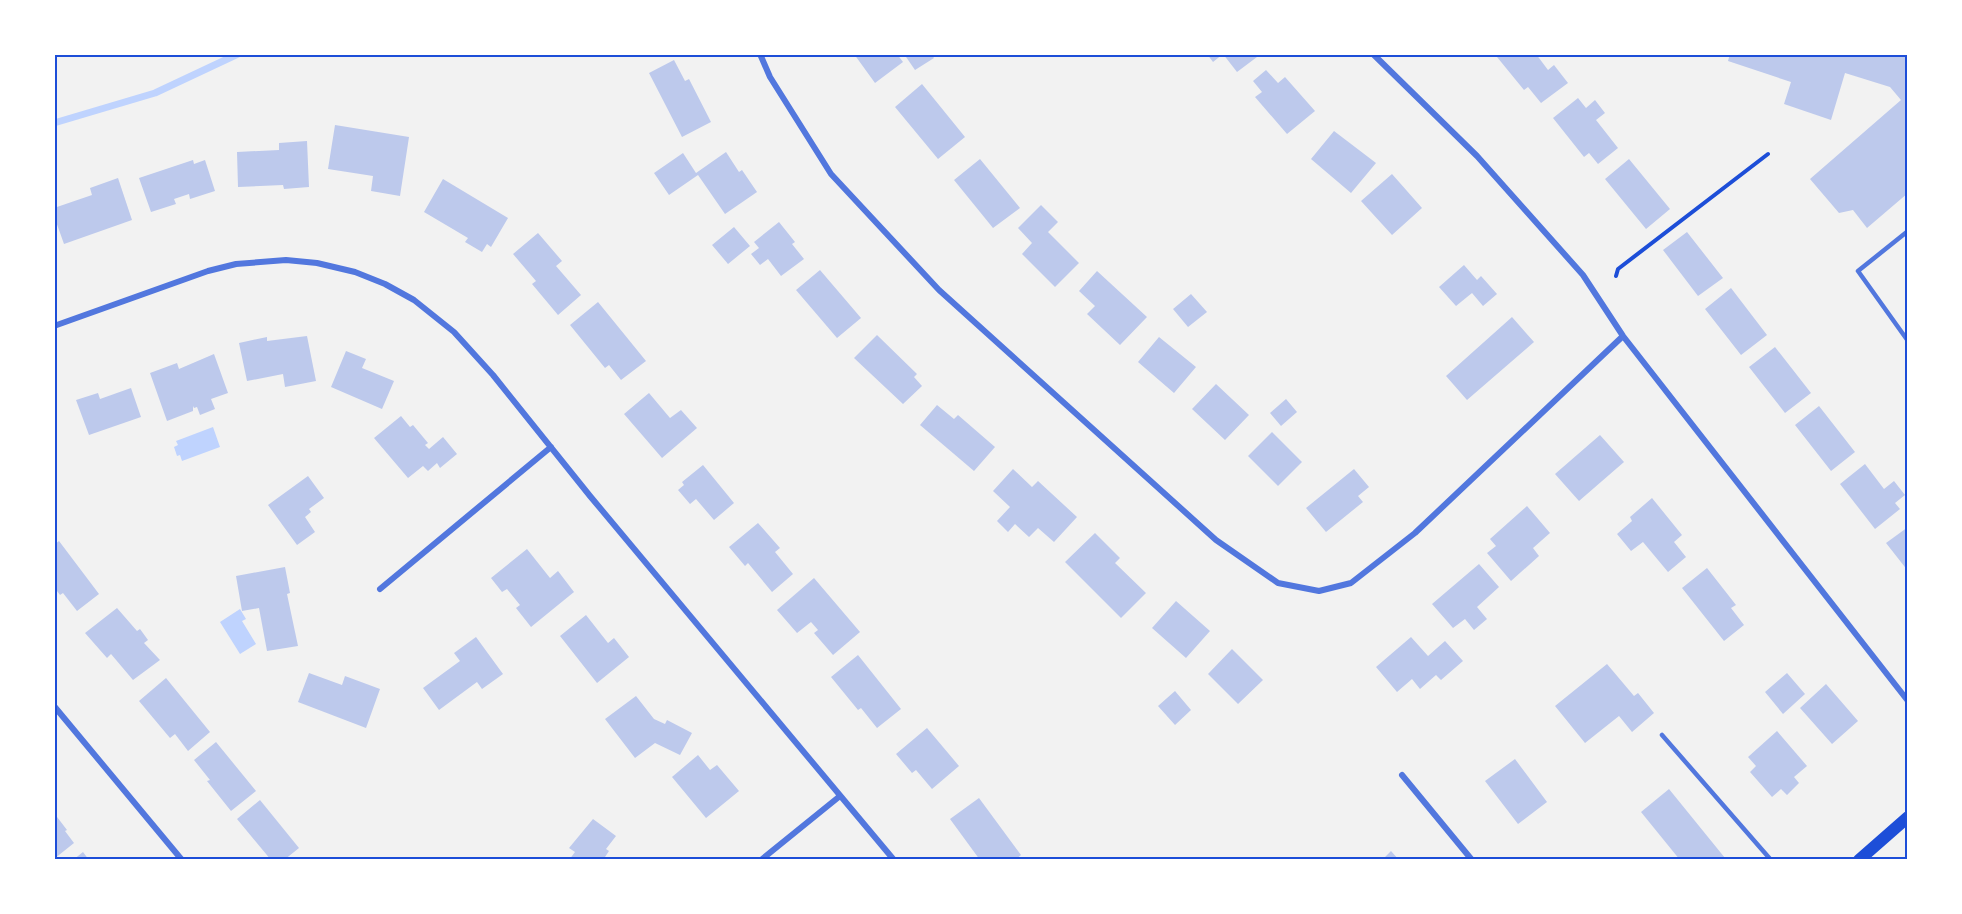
<svg xmlns="http://www.w3.org/2000/svg" width="1962" height="914" viewBox="0 0 1962 914" font-family="'Titillium Web',sans-serif">
<style>
.water{fill:#bfd3fe}
.lines{fill:none;stroke-linecap:round;stroke-linejoin:round}
.stream{stroke:#bfd3fe;stroke-width:7}
.building{fill:#bdc9ec}
.path{stroke:#1d4ed8;stroke-width:4}
.service{stroke:#5277de;stroke-width:4.5}
.minor{stroke:#5277de;stroke-width:6}
.secondary{stroke:#1d4ed8;stroke-width:12}
.neatline{fill:none;stroke:#1d4ed8;stroke-width:2}
</style>
<rect width="100%" height="100%" fill="#f2f2f2"/>
<!-- water -->
<path class="water" d="M 213,427 L 220,447 L 182,461 L 180,455 L 177,456 L 174,447 L 178,445 L 176,441 Z
M 240,609 L 246,619 L 242,621 L 256,644 L 240,654 L 220,622 Z"/>
<g class="lines">
<!-- stream -->
<path class="stream" d="M 54,123 L 155,93 L 238,54"/>
</g>
<!-- building -->
<path class="building" d="M 854,54 L 897,54 L 903,62 L 875,83 Z
M 904,54 L 931,54 L 934,58 L 915,70 Z
M 1207,54 L 1223,54 L 1213,62 Z
M 1223,54 L 1261,54 L 1237,72 Z
M 1501,54 L 1536,54 L 1548,70 L 1554,65 L 1568,83 L 1541,103 L 1528,87 L 1524,90 L 1497,57 Z
M 1730,54 L 1908,54 L 1908,193 L 1867,228 L 1853,210 L 1839,213 L 1810,179 L 1901,100 L 1890,87 L 1845,73 L 1831,120 L 1784,104 L 1791,82 L 1728,61 Z
M 674,60 L 685,81 L 689,79 L 711,122 L 682,137 L 649,73 Z
M 1266,70 L 1278,83 L 1285,77 L 1315,111 L 1287,134 L 1255,97 L 1262,92 L 1253,81 Z
M 922,84 L 965,137 L 938,159 L 895,107 Z
M 1578,98 L 1586,108 L 1595,100 L 1605,113 L 1596,120 L 1618,148 L 1598,164 L 1589,153 L 1584,157 L 1553,118 Z
M 335,125 L 409,137 L 400,196 L 371,191 L 373,176 L 328,169 Z
M 1334,131 L 1376,163 L 1351,193 L 1311,159 Z
M 307,141 L 309,187 L 284,189 L 283,185 L 238,187 L 237,152 L 279,150 L 279,143 Z
M 726,152 L 739,172 L 742,170 L 757,192 L 725,214 L 698,175 L 669,195 L 654,173 L 683,153 L 696,173 Z
M 980,159 L 1020,208 L 993,228 L 954,180 Z
M 1629,159 L 1670,209 L 1646,229 L 1605,179 Z
M 193,160 L 194,164 L 205,160 L 215,191 L 190,199 L 189,194 L 174,199 L 176,204 L 151,212 L 139,178 Z
M 1392,174 L 1422,208 L 1392,235 L 1361,201 Z
M 118,178 L 132,220 L 64,244 L 54,216 L 54,208 L 92,195 L 90,188 Z
M 443,179 L 508,218 L 491,247 L 487,244 L 482,252 L 465,242 L 468,238 L 424,212 Z
M 1041,205 L 1058,222 L 1048,232 L 1079,263 L 1055,287 L 1022,254 L 1032,243 L 1018,228 Z
M 779,222 L 795,242 L 792,244 L 804,259 L 781,276 L 768,259 L 760,265 L 751,254 L 759,248 L 754,242 Z
M 734,227 L 750,246 L 728,264 L 712,245 Z
M 1687,232 L 1723,278 L 1698,296 L 1663,250 Z
M 538,233 L 562,261 L 556,266 L 581,295 L 558,315 L 532,284 L 536,281 L 513,254 Z
M 1464,265 L 1477,280 L 1481,276 L 1497,294 L 1483,306 L 1472,293 L 1456,306 L 1439,287 Z
M 820,270 L 861,318 L 837,338 L 796,290 Z
M 1097,271 L 1147,317 L 1120,345 L 1087,314 L 1095,306 L 1079,291 Z
M 1731,288 L 1767,335 L 1741,355 L 1705,309 Z
M 1191,294 L 1207,312 L 1188,327 L 1173,309 Z
M 598,302 L 646,361 L 621,380 L 609,365 L 605,368 L 570,325 Z
M 1512,317 L 1534,342 L 1467,400 L 1446,376 Z
M 877,335 L 917,374 L 914,377 L 922,386 L 903,404 L 854,358 Z
M 307,336 L 316,381 L 285,387 L 283,374 L 247,381 L 239,343 L 267,337 L 267,341 Z
M 1159,337 L 1196,367 L 1174,393 L 1138,362 Z
M 1775,347 L 1811,393 L 1785,413 L 1749,367 Z
M 346,351 L 366,359 L 362,368 L 394,381 L 382,409 L 331,387 Z
M 214,354 L 228,393 L 211,399 L 215,409 L 200,415 L 197,407 L 194,408 L 193,406 L 193,411 L 167,421 L 150,373 L 177,363 L 179,369 Z
M 1216,384 L 1249,415 L 1225,440 L 1192,409 Z
M 131,388 L 141,417 L 89,435 L 76,400 L 98,393 L 100,399 Z
M 649,393 L 670,418 L 681,410 L 697,428 L 662,458 L 624,414 Z
M 1286,399 L 1297,412 L 1281,426 L 1270,413 Z
M 937,405 L 954,419 L 958,415 L 995,447 L 974,471 L 920,425 Z
M 1819,406 L 1855,452 L 1831,471 L 1795,425 Z
M 401,416 L 410,427 L 413,425 L 428,443 L 425,445 L 429,449 L 443,437 L 457,454 L 440,468 L 437,463 L 428,471 L 423,466 L 408,478 L 374,438 Z
M 1272,432 L 1302,462 L 1278,486 L 1248,456 Z
M 1600,435 L 1624,462 L 1579,501 L 1555,474 Z
M 1865,464 L 1884,489 L 1894,481 L 1905,495 L 1895,503 L 1900,509 L 1875,529 L 1840,484 Z
M 703,465 L 734,503 L 714,520 L 696,499 L 690,504 L 678,490 L 684,485 L 682,482 Z
M 1013,469 L 1032,487 L 1038,481 L 1077,517 L 1054,542 L 1038,528 L 1029,537 L 1015,524 L 1008,532 L 997,521 L 1010,507 L 993,491 Z
M 1354,469 L 1369,487 L 1358,496 L 1363,502 L 1326,532 L 1306,508 Z
M 308,476 L 324,498 L 309,509 L 311,512 L 305,517 L 315,532 L 297,545 L 268,505 Z
M 1652,498 L 1682,535 L 1674,542 L 1686,557 L 1668,572 L 1643,542 L 1631,551 L 1617,534 L 1632,521 L 1630,517 Z
M 1527,506 L 1550,533 L 1533,548 L 1539,556 L 1511,581 L 1487,553 L 1496,546 L 1490,539 Z
M 758,523 L 780,548 L 775,552 L 793,574 L 772,592 L 748,563 L 745,566 L 729,547 Z
M 1908,527 L 1908,571 L 1886,543 Z
M 1095,533 L 1120,558 L 1115,563 L 1146,593 L 1121,618 L 1065,562 Z
M 59,541 L 99,594 L 77,611 L 63,593 L 60,595 L 54,587 L 54,545 Z
M 527,549 L 550,578 L 558,571 L 574,592 L 531,627 L 516,608 L 520,605 L 507,589 L 502,592 L 491,578 Z
M 1479,564 L 1499,587 L 1477,607 L 1487,619 L 1474,630 L 1465,619 L 1453,628 L 1432,604 Z
M 285,567 L 290,593 L 287,594 L 298,646 L 267,651 L 259,608 L 242,611 L 236,576 Z
M 1707,568 L 1736,605 L 1731,608 L 1744,625 L 1724,641 L 1682,588 Z
M 814,578 L 860,632 L 833,655 L 814,633 L 818,630 L 811,622 L 797,633 L 777,610 Z
M 1176,601 L 1210,631 L 1186,658 L 1152,628 Z
M 117,608 L 137,631 L 140,629 L 148,640 L 144,643 L 160,660 L 133,680 L 111,654 L 107,658 L 85,633 Z
M 586,615 L 608,643 L 614,638 L 629,657 L 597,683 L 560,636 Z
M 476,637 L 503,674 L 482,689 L 477,682 L 439,710 L 423,688 L 460,661 L 454,653 Z
M 1411,637 L 1428,656 L 1445,641 L 1463,661 L 1441,680 L 1436,675 L 1420,689 L 1412,679 L 1397,692 L 1376,667 Z
M 1232,649 L 1263,680 L 1238,704 L 1208,674 Z
M 858,655 L 901,709 L 877,728 L 861,708 L 858,710 L 831,677 Z
M 1607,664 L 1634,696 L 1638,693 L 1654,713 L 1632,732 L 1619,716 L 1585,743 L 1555,706 Z
M 309,673 L 342,685 L 345,676 L 380,689 L 366,728 L 298,702 Z
M 1787,673 L 1805,694 L 1783,714 L 1765,692 Z
M 166,678 L 210,732 L 188,751 L 175,734 L 170,738 L 139,701 Z
M 1826,684 L 1858,721 L 1832,744 L 1800,708 Z
M 1175,691 L 1191,710 L 1175,725 L 1158,706 Z
M 636,696 L 654,719 L 665,724 L 667,720 L 692,733 L 680,755 L 655,743 L 635,758 L 605,719 Z
M 927,728 L 959,766 L 932,789 L 916,770 L 912,773 L 896,754 Z
M 1777,731 L 1807,766 L 1794,777 L 1799,783 L 1787,795 L 1781,789 L 1772,797 L 1750,772 L 1756,766 L 1748,757 Z
M 216,742 L 256,791 L 231,811 L 207,781 L 210,780 L 194,760 Z
M 698,755 L 710,770 L 717,765 L 739,791 L 706,818 L 672,777 Z
M 1515,759 L 1547,802 L 1518,824 L 1485,781 Z
M 1669,789 L 1725,858 L 1722,860 L 1680,860 L 1641,812 Z
M 979,798 L 1021,855 L 1015,860 L 980,860 L 950,819 Z
M 260,800 L 299,848 L 284,860 L 271,860 L 237,819 Z
M 54,813 L 67,830 L 65,831 L 74,843 L 54,859 Z
M 593,819 L 616,836 L 606,849 L 609,851 L 603,860 L 569,860 L 575,852 L 569,848 Z
M 1391,851 L 1399,860 L 1382,860 Z
M 83,852 L 89,860 L 73,860 Z"/>
<g class="lines">
<!-- path -->
<path class="path" d="M 1616,276 L 1618,269 L 1768,154"/>
<!-- service -->
<path class="service" d="M 1908,231 L 1858,271 L 1908,341
M 1662,735 L 1771,860"/>
<!-- minor -->
<path class="minor" d="M 760,54 L 770,77 L 831,174 L 939,290 L 1216,540 L 1278,583 L 1319,591 L 1351,583 L 1415,533 L 1623,336
M 1373,54 L 1477,156 L 1583,275 L 1623,336 L 1908,701
M 54,326 L 208,271 L 236,264 L 286,260 L 317,263 L 355,272 L 385,284 L 414,300 L 454,332 L 493,375 L 590,496 L 894,860
M 380,589 L 551,447
M 54,706 L 182,860
M 1402,775 L 1472,860
M 761,860 L 840,796"/>
<!-- secondary -->
<path class="secondary" d="M 1859,860 L 1908,817"/>
</g>
<!-- border -->
<rect width="1962" height="914" fill="none" stroke="#ffffff" stroke-width="111"/>
<rect x="56" y="56" width="1850" height="802" class="neatline"/>
</svg>
